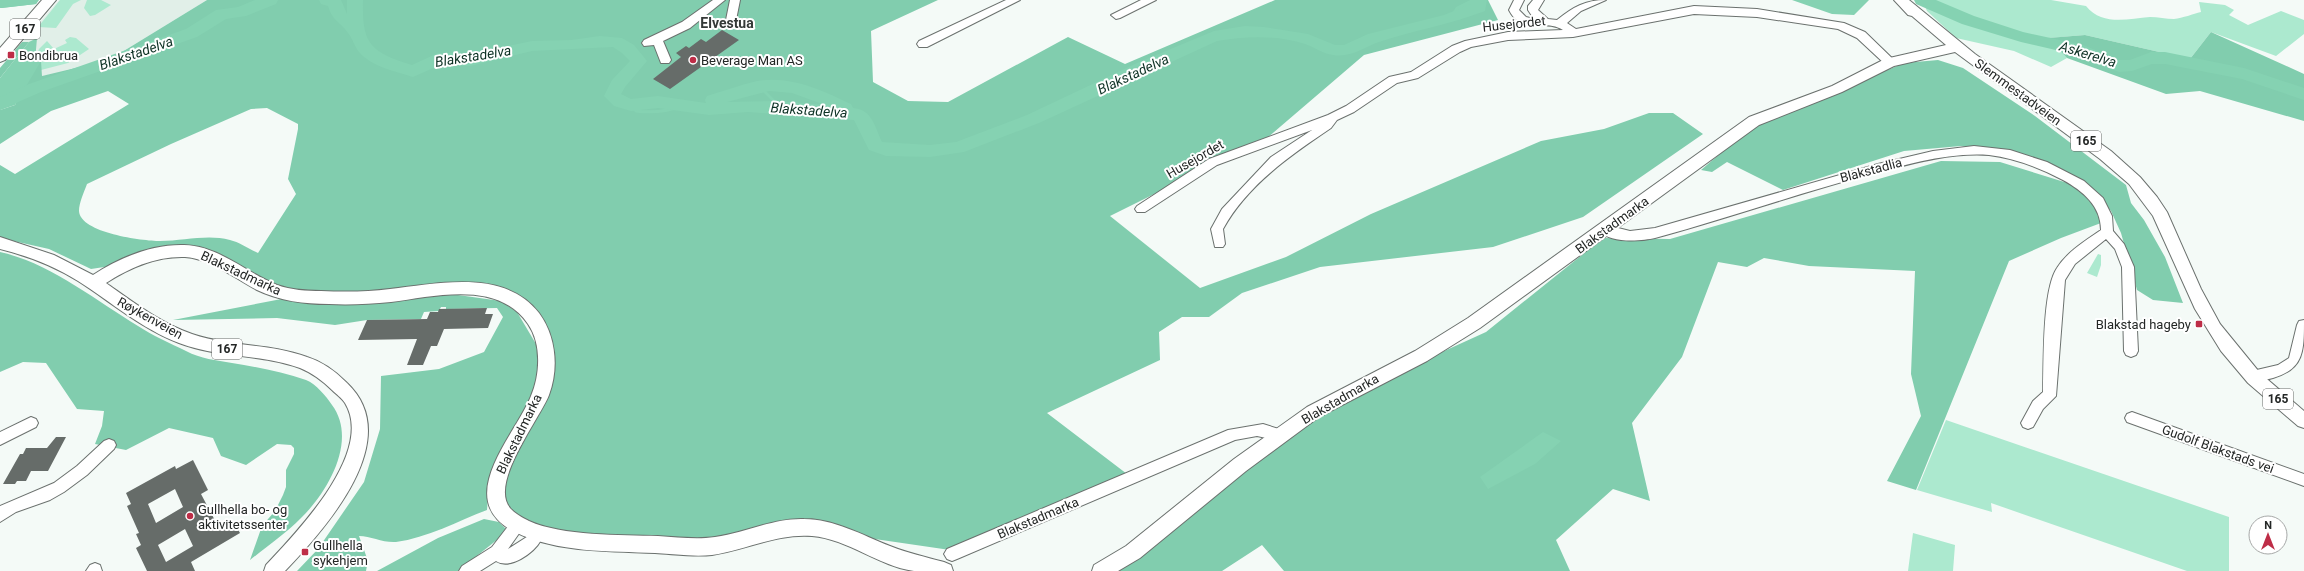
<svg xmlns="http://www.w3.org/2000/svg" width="2304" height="571" viewBox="0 0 2304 571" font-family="Roboto,sans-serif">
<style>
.built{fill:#e1efe8}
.green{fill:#ace9cf}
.forest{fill:#81cdae;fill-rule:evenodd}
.water{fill:#85d2b2}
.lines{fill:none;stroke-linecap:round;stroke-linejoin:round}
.stream{stroke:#85d2b2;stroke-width:3}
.river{fill:#85d2b2;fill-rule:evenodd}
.building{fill:#666c69;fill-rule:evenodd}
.minor-casing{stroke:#6b716e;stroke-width:2}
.major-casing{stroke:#6b716e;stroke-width:2}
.minor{fill:#fff;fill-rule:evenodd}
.major{fill:#fff;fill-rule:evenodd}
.poi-dot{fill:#be2d47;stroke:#fff;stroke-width:1.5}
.labels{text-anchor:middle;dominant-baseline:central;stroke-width:4;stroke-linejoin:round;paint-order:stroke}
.shield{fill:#fff;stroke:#666867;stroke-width:1}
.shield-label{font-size:12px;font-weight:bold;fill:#242726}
.street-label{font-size:13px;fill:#242726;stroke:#fff}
.poi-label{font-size:13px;fill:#242726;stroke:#fff;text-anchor:start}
.neighbourhood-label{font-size:14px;font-weight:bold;fill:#343937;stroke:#fff}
.water-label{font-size:14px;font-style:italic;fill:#0d3124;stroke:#fff}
</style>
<rect width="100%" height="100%" fill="#f4faf7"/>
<!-- built -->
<path class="built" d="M 59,0 L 207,0 L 109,60 L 59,73 L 42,76 L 40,61 L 0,68 Z"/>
<!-- green -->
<path class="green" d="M 60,0 L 81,0 L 73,4 L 56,28 L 38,27 Z
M 87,0 L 101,0 L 111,5 L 95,15 L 90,16 L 84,8 Z
M 1922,0 L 2051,0 L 2086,6 C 2102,26 2127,19 2150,17 C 2158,17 2166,19 2174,19 C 2183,18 2193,14 2201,12 L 2199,2 L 2225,5 L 2234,10 L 2229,15 L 2248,25 L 2281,11 L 2304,20 L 2304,34 L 2276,56 L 2211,32 L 2190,59 L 2085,35 L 2049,38 L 2067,58 L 2051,67 L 2014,51 L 1956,38 L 1927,11 Z
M 70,37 L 76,38 L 89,49 L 68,63 L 41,70 L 41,61 L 35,61 L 39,49 L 47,41 L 54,49 L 67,43 L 65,40 Z
M 2098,254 L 2101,255 L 2101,265 L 2097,277 L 2087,273 Z
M 1946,420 L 2229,517 L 2229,571 L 2187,571 L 1991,503 L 1992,512 L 1917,490 Z
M 1913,533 L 1955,545 L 1953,571 L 1908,571 Z"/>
<!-- forest -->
<path class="forest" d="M 0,0 L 39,0 L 36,4 L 2,8 L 0,8 Z
M 207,0 L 938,0 L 871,31 L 873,82 L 908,101 L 948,102 L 1068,37 L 1125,64 L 1275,0 L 1488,0 L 1498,20 L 1364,55 L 1267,138 L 1110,216 L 1200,288 L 1286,257 L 1371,214 L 1541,141 L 1604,129 L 1649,113 L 1673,113 L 1703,134 L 1583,217 L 1493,247 L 1320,267 L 1242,293 L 1209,317 L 1182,317 L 1159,332 L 1160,360 L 1047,413 L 1127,474 L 950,550 L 820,531 L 685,546 L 544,535 L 495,501 L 537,406 L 543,336 L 504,297 L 481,293 L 296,292 L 182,251 L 124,264 L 91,269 L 49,249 L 0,238 L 0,165 L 15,174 L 129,104 L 108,91 L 51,111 L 0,144 L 0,110 L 15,105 L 35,61 L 41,61 L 42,76 L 109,60 ZM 267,108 L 298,124 L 298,129 L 288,179 L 296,194 L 258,253 C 249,249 239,242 230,240 C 207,234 184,241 160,241 C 143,241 80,233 79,211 C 79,203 84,192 87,184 L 171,144 L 251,109 Z
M 2211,32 L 2304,74 L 2304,121 L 2200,91 L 2166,94 L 2067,58 L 2048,38 L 2085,35 L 2190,59 Z
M 22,42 L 29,42 L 0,78 L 0,68 Z
M 1938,60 L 1963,68 L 2035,116 L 2126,185 L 2131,203 L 2144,220 L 2165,257 L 2183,303 L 2153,300 L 2137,290 L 2121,233 L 2111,211 L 2091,187 L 2036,158 L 1961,146 L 1904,151 L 1783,190 L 1727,162 L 1712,172 L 1701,170 L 1750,128 L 1904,63 Z
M 1941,161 L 2000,162 L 2074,185 L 2097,205 L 2101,223 L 2061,238 L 2009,261 L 1916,490 L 1887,481 L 1921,416 L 1911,374 L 1915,271 L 1809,266 L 1764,258 L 1747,267 L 1718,262 L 1682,357 L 1632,423 L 1650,501 L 1613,489 L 1556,540 L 1570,571 L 1284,571 L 1262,545 L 1222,571 L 1116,571 L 1268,447 L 1363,388 L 1486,332 L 1603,238 L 1670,239 Z
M 0,252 C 50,263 95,300 138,326 C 153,336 170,343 186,351 C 201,359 216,360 232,363 C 257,367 283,372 306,380 C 316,384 326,396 332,405 C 358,440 328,492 301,518 C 286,533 268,546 250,560 L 262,526 L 275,511 L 283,495 L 286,487 L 286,470 L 294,454 L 294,448 L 291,445 L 277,444 L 246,465 L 221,456 L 213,438 L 169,428 L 126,450 L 95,444 L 102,426 L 104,411 L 77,409 L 46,363 L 23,362 L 0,372 Z
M 458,295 L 501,301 L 517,312 L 536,344 L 540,363 L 533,394 L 489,484 L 487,510 C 458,521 427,538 396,542 C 383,543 371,536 359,536 L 368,561 L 366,571 L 297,571 L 318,549 L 364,482 L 380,429 L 381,376 L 439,369 L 484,352 L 503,317 L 497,308 L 446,309 L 446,307 L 441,307 L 439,311 L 424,312 L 421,319 L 367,320 L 335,325 L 277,318 L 173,320 L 292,297 Z
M 484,519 L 499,522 L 508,531 L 458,571 L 377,571 L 438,538 Z"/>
<!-- water -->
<path class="water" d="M 1470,0 L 1484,0 L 1480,9 L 1459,20 L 1444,18 L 1451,15 L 1456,7 Z
M 1792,0 L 1869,0 L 1854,15 L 1832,14 Z
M 37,38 L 35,61 L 41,61 L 15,105 L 0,110 L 0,78 L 29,42 Z
M 1543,432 L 1561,441 L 1535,464 L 1488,489 L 1480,477 Z"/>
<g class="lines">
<!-- stream -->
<path class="stream" d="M 760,87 L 780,107
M 631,105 L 636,111 C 652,113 666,112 681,106"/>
<!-- river -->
<path class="river" d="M 0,0 L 38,0 L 36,4 L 0,8 Z
M 255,0 L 278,0 L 276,4 L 246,16 L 226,19 L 197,37 L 41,92 L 0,110 L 0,97 L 29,84 L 186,29 L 216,10 L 238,7 Z
M 319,0 L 341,0 L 347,14 L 347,0 L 363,0 C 362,43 369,52 412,65 L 438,53 L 470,54 L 532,41 L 571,40 L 600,36 L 622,38 L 634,45 L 647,61 L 625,87 L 621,94 L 631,99 L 658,96 L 706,103 L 705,100 L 707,96 C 724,91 740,85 757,81 C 790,75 822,90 851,104 L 853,108 C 872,109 875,127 882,142 L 930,145 L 956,142 L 1027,115 L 1137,63 L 1214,31 L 1245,26 L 1264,27 L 1308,34 L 1335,45 L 1344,45 L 1368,34 L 1444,15 L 1471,4 L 1471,0 L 1487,0 L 1485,11 C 1449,25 1415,30 1379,42 C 1364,47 1351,58 1333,55 C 1323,54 1314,47 1305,44 C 1277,35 1246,36 1217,41 L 1039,123 L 964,152 L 930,157 L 886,156 L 869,150 L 854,120 L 748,112 L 709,115 L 658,108 L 631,111 L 614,106 L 604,96 L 612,80 L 630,61 L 622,53 L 613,47 L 532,51 L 470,66 L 440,65 L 413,77 C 395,71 372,67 359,52 C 354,46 353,39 348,33 C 340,21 333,22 328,6 L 321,4 ZM 769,91 L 792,93 L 825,105 L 778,101 L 727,102 Z
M 1914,0 L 1936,0 L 1974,16 L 2023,32 L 2083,45 L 2120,60 L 2130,60 L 2151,52 L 2165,52 L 2244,68 L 2304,88 L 2304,100 L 2242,79 L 2165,64 L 2152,64 L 2132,71 L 2119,72 L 2073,54 L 2021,42 L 1962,24 L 1916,4 Z"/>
</g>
<!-- building -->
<path class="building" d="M 722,30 L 739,40 L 670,89 L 653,79 L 681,57 L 676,53 L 686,46 L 689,48 L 701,39 L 706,42 Z
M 487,308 L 485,314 L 493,314 L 488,328 L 444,329 L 437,346 L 431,346 L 423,365 L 407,365 L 417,339 L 358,340 L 367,320 L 427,319 L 430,312 L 438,312 L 439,309 Z
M 56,437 L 66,437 L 48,471 L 31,471 L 26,481 L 17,481 L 15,484 L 3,484 L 20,454 L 23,454 L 26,448 L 47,448 Z
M 193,460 L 208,490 L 201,494 L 220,530 L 234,522 L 240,533 L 191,562 L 195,571 L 147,571 L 136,548 L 141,545 L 136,534 L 139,533 L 127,506 L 131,504 L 126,493 L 175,466 L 176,469 ZM 175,489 L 183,507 L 156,523 L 148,504 ZM 185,529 L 193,546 L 166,562 L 158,545 Z"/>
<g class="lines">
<!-- minor casing -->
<g class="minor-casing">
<path id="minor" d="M 713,0 L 725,0 L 690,28 L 663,41 L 671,60 L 669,63 L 661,63 L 654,45 L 644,46 L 642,43 L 644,40 L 682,22 Z
M 730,0 L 740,0 L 736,20 L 731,24 L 726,20 Z
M 1006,0 L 1020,0 L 927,47 L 919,47 L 917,44 L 919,41 Z
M 1141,0 L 1156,0 L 1120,18 L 1116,19 L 1111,15 Z
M 1514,0 L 1524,0 L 1519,10 L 1526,17 L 1534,19 L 1528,10 L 1528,6 L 1533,0 L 1544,0 L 1538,10 L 1548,19 L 1557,20 C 1573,7 1585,0 1606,0 L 1581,11 L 1567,23 L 1576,29 L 1694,6 L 1757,9 L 1844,23 L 1865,32 L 1896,62 L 1894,65 L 1886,65 L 1857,38 L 1838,29 L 1757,17 L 1694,14 L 1573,37 L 1508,40 L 1471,47 L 1460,52 L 1418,78 L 1397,83 L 1354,112 L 1337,120 L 1331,128 C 1291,155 1247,185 1223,229 L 1225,244 L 1223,247 L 1215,247 L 1211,229 L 1222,209 L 1271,157 L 1312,130 L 1217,165 L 1145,212 L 1137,212 L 1135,209 L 1137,206 L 1209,159 L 1328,115 L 1346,106 L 1389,77 L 1411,72 L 1452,46 L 1465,41 L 1508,32 L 1563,30 C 1544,18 1522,36 1509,10 Z
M 1974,146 L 2010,150 L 2047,162 L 2084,181 L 2103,198 L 2112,216 L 2113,231 L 2124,244 L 2134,267 L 2138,351 L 2136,355 L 2131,357 L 2126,355 L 2124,351 L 2122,267 L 2115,249 L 2106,239 L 2075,264 L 2065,280 L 2056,396 L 2043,409 L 2033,427 L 2028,429 L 2023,427 L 2021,423 L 2033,401 L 2043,392 C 2044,363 2042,290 2057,268 C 2067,252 2085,241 2101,230 C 2101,206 2083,191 2063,180 C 2040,168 2015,158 1989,155 C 1948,152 1906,165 1867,175 C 1796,194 1726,219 1655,238 C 1642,241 1608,244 1600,230 L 1606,225 L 1630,231 L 1655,228 L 1878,164 L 1933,151 Z
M 2304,320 C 2304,351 2304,369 2273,378 C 2265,380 2256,383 2248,380 L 2246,376 L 2248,372 L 2278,365 L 2289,358 L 2297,325 L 2299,321 Z
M 2132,412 L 2304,474 L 2304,486 L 2127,422 L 2125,418 L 2127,414 Z
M 31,417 L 36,419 L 38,423 L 36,427 L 0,445 L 0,432 Z
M 1263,424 L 1285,431 L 1287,435 L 1285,439 L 1280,441 L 1257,436 L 1235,440 L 957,559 L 952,561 L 947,559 L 944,554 L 947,549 L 1228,430 Z
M 109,439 L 114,441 L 116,445 L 114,449 L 87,475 L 64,492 L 50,500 L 16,512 L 0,522 L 0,506 L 54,483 L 77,466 L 104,441 Z
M 518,518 L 523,520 L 525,525 L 508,549 L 533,533 L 538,535 L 541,540 C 534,553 510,570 496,561 L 480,571 L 459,571 L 462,566 L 492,547 L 513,520 Z
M 95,563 L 100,565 L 102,571 L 86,571 L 90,565 Z"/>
</g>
<!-- major casing -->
<g class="major-casing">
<path id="major" d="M 42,0 L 56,0 L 5,60 L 0,62 L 0,48 Z
M 1894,0 L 1909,0 L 1975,54 L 2111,151 L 2140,177 L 2157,197 L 2167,212 L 2201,289 L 2220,324 L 2260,373 L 2304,411 L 2304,428 L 2298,426 L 2248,383 L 2221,351 L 2195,309 L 2153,216 L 2129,184 L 2100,159 L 1955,52 L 1894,66 L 1842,92 L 1759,125 L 1480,328 L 1427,361 L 1319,417 L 1246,471 L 1140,558 L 1118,571 L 1092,571 L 1094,565 L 1126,546 L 1234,459 L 1307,407 L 1415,351 L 1468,318 L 1749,117 L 1832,86 L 1885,59 L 1946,45 L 1912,16 L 1908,15 Z
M 0,237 L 54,255 L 93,275 C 119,258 152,244 184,245 C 219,246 245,272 277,285 C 291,290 307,291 321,291 C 344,292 367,292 390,289 C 438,284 504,268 539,313 C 556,336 559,368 549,395 C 539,420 489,483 510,508 C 514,513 523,518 529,521 C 562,536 621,535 658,536 C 677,537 696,540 715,537 C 745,533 773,518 804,519 C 834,519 862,535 890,546 C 907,553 926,557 944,562 L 951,565 L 953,571 C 941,571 926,571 914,571 C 878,566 848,539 812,536 C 778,533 746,550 712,555 C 693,557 674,554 655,553 C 610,551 557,553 515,532 C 451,500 515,436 531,396 C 540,375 542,344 528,324 C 498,280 436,296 391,302 C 370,304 349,305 329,304 C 304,304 280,301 257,290 C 234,278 212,259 185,257 C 156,256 129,268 106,283 C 133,302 160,323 192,334 C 229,347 270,343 307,357 C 323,362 335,371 347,383 C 406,439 326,528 285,571 L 264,571 L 266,565 C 297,532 375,452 345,403 C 342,398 336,394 332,390 C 323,381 312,373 300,368 C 262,354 218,358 179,343 C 142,329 111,302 78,281 C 54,266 28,256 0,249 Z"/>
</g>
<!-- minor -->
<use href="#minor" class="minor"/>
<!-- major -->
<use href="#major" class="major"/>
</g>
<!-- markers -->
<g class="poi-dot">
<rect x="7" y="51" width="8" height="8" rx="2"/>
<circle cx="693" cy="60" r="4"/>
<rect x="2195" y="320" width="8" height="8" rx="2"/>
<circle cx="190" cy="516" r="4"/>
<rect x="301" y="548" width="8" height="8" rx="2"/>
</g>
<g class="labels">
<!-- shield labels -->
<g class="shield">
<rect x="10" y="19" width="30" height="20" rx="3"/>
<rect x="2071" y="131" width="30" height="20" rx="3"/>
<rect x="212" y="339" width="30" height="20" rx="3"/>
<rect x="2263" y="389" width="30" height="20" rx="3"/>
</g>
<g class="shield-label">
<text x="25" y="29">167</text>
<text x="2086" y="141">165</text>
<text x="227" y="349">167</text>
<text x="2278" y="399">165</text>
</g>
<!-- street labels -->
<g class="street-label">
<text transform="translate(1514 24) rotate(-6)">Husejordet</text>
<text transform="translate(2018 92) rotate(36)">Slemmestadveien</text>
<text transform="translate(1195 159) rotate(-30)">Husejordet</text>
<text transform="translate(1871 170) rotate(-15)">Blakstadlia</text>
<text transform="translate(1612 225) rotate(-36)">Blakstadmarka</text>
<text transform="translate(241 273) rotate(25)">Blakstadmarka</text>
<text transform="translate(150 318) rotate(29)">Røykenveien</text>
<text transform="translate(1340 399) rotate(-30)">Blakstadmarka</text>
<text transform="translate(519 434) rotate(-64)">Blakstadmarka</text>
<text transform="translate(2218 449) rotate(20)">Gudolf Blakstads vei</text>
<text transform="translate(1038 518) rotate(-23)">Blakstadmarka</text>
</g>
<!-- poi labels -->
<g class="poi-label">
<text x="19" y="55">Bondibrua</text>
<text x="701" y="60">Beverage Man AS</text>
<text x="2191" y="324" text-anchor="end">Blakstad hageby</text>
<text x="198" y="509">Gullhella bo- og<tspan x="198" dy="15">aktivitetssenter</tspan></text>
<text x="313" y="545">Gullhella<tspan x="313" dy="15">sykehjem</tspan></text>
</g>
<!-- neighbourhood labels -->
<g class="neighbourhood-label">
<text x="727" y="23">Elvestua</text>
</g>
<!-- water labels -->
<g class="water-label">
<text transform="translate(136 53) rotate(-19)">Blakstadelva</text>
<text transform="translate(2088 54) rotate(17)">Askerelva</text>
<text transform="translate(473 56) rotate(-9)">Blakstadelva</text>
<text transform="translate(1133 74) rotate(-25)">Blakstadelva</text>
<text transform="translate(809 110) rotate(4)">Blakstadelva</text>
</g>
</g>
<!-- north arrow -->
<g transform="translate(2268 535)"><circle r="19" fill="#ffffff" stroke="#a7a9a8"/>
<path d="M0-3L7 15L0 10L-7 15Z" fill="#be2d47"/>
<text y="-6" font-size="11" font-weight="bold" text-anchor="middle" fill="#242726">N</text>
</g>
</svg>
